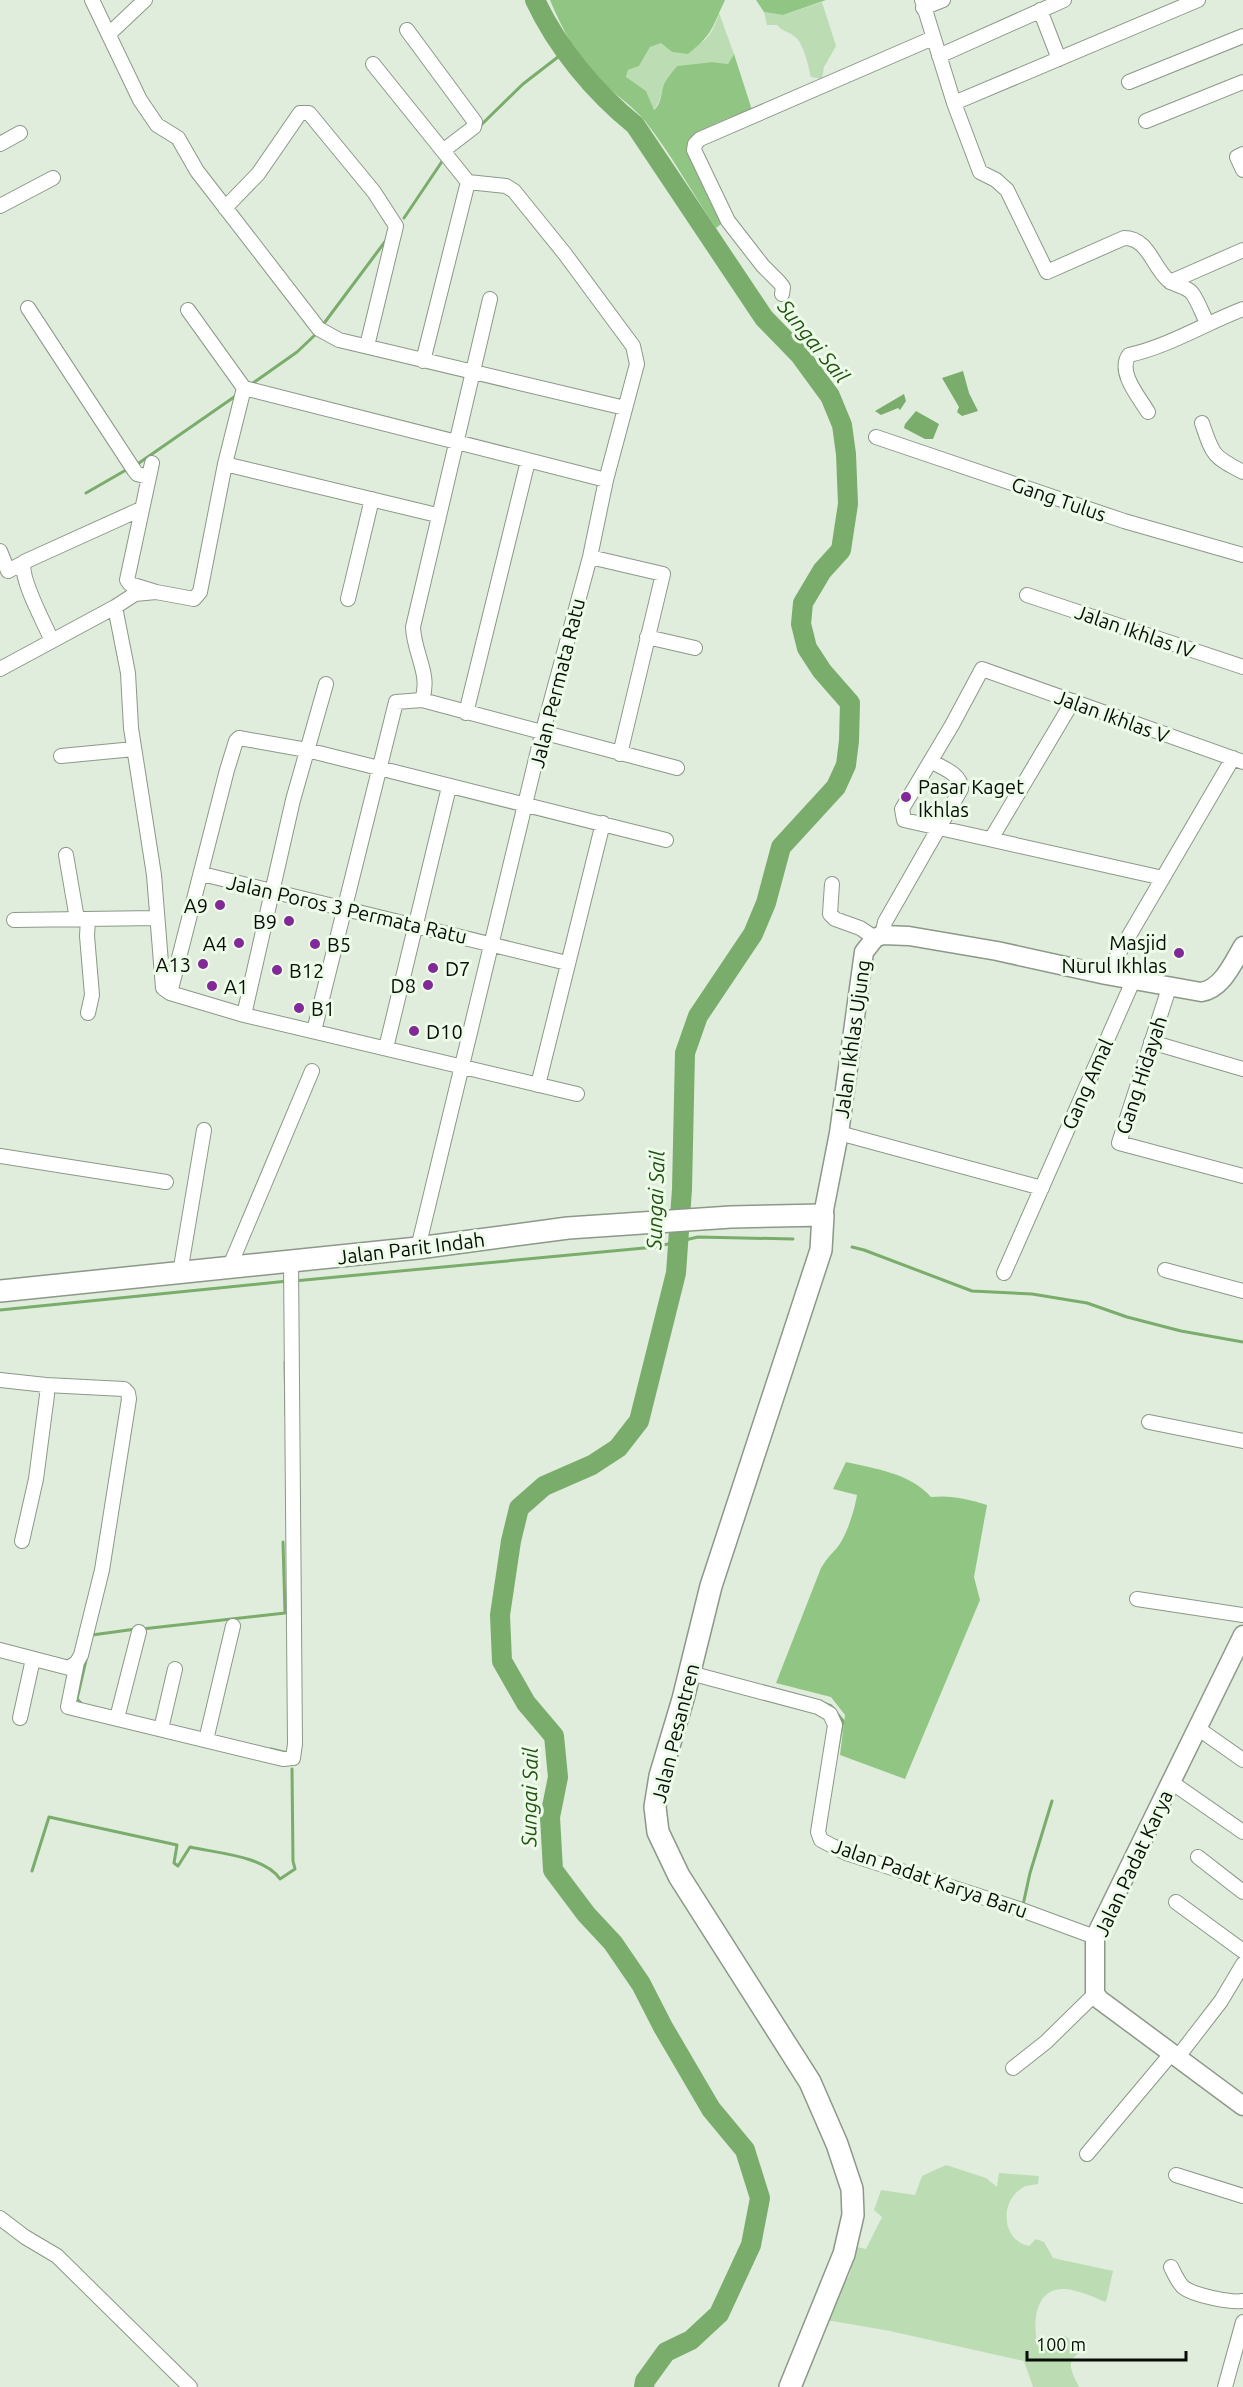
<svg xmlns="http://www.w3.org/2000/svg" width="1243" height="2387" viewBox="0 0 1243 2387" font-family="Ubuntu,sans-serif">
<style>
.green{fill:#bcddb4}
.forest{fill:#91c583}
.water{fill:#7aac6c}
.lines{fill:none;stroke-linecap:round;stroke-linejoin:round}
.stream{stroke:#7aac6c;stroke-width:3}
.river{stroke:#7aac6c;stroke-width:20}
.street-casing{stroke:#8c9888;stroke-width:16}
.secondary-casing{stroke:#8c9888;stroke-width:21}
.primary-casing{stroke:#8c9888;stroke-width:24}
.street{stroke:#fff;stroke-width:14}
.secondary{stroke:#fff;stroke-width:18}
.primary{stroke:#fff;stroke-width:21}
.poi-dot{fill:#812997;stroke:#edfbe9;stroke-width:2}
.labels{text-anchor:middle;dominant-baseline:central;stroke-width:6;stroke-linejoin:round;paint-order:stroke}
.street-label{font-size:20px;fill:#090d08;stroke:#edfbe9}
.poi-label{font-size:20px;fill:#090d08;stroke:#edfbe9;text-anchor:start}
.water-label{font-size:21px;font-style:italic;fill:#235312;stroke:#edfbe9}
</style>
<rect width="100%" height="100%" fill="#e0eddc"/>
<!-- green -->
<path class="green" d="M 822,2 L 836,46 L 824,67 L 822,79 L 811,77 C 808,65 804,43 794,36 C 787,31 782,31 777,25 L 767,25 L 764,12 L 783,15 Z
M 719,13 L 734,54 L 728,64 L 712,62 L 677,66 C 673,71 667,77 665,82 C 660,93 662,102 653,110 L 646,91 L 626,78 L 628,70 L 639,66 L 650,47 L 661,42 L 672,52 C 700,46 710,43 719,13 Z
M 946,2165 L 986,2178 L 997,2187 L 999,2173 L 1039,2176 L 1038,2184 C 1034,2185 1027,2185 1024,2187 C 999,2200 1001,2240 1029,2246 L 1036,2239 L 1044,2242 L 1053,2258 L 1113,2271 L 1106,2302 C 1093,2297 1075,2288 1061,2289 C 1033,2291 1033,2327 1038,2346 L 1048,2349 L 1065,2336 L 1084,2350 C 1064,2360 1071,2371 1079,2387 L 1033,2387 L 1024,2361 L 890,2331 L 826,2320 L 834,2298 L 849,2276 L 857,2247 L 866,2249 L 882,2217 L 874,2210 L 881,2190 L 915,2195 L 922,2176 Z"/>
<!-- forest -->
<path class="forest" d="M 550,0 L 725,0 C 711,29 714,33 688,54 L 672,52 L 661,43 L 650,47 L 639,66 L 628,70 L 626,77 L 646,91 L 654,110 C 663,102 660,92 665,82 C 668,76 673,71 677,66 L 712,62 L 728,64 L 734,54 L 752,110 C 732,117 709,123 694,139 L 725,221 L 716,228 C 692,193 672,155 645,121 C 632,105 615,95 601,81 C 577,57 563,31 550,0 Z
M 756,0 L 826,0 L 783,15 L 764,12 Z
M 846,1462 C 876,1469 910,1473 931,1497 C 952,1495 968,1499 987,1505 L 974,1577 L 980,1600 L 905,1779 L 840,1755 L 845,1715 L 831,1697 L 776,1683 L 821,1568 C 826,1560 830,1555 836,1549 C 846,1538 855,1509 857,1495 L 833,1489 Z"/>
<!-- water -->
<path class="water" d="M 963,371 L 969,393 L 978,411 L 962,416 L 957,412 L 959,407 L 942,378 Z
M 904,394 L 906,401 L 900,410 L 898,408 L 881,415 L 875,411 Z
M 916,411 L 939,424 L 933,439 L 925,439 L 904,428 L 905,424 Z"/>
<g class="lines">
<!-- stream -->
<path class="stream" d="M 480,126 L 523,84 L 567,50
M 404,218 L 443,160
M 325,322 L 387,239
M 253,383 L 297,352 L 316,334
M 139,463 L 237,395
M 86,493 L 126,470
M 852,1247 L 864,1250 L 972,1291 L 1032,1294 L 1087,1303 L 1127,1317 L 1181,1331 L 1243,1342
M 294,1281 L 655,1247 L 698,1237 L 793,1239
M 0,1310 L 288,1281
M 285,1362 L 286,1415
M 142,1629 L 285,1613 L 283,1542
M 92,1635 L 136,1629
M 823,1703 L 831,1706 L 843,1721 L 837,1752
M 83,1705 L 77,1699 L 87,1656
M 271,1749 L 288,1753
M 837,1841 L 873,1855
M 32,1871 L 49,1817 L 177,1845 L 174,1863 L 178,1866 L 190,1847 C 216,1853 265,1856 280,1879 L 295,1869 L 293,1861 L 292,1769
M 1023,1905 L 1030,1873 L 1052,1801"/>
<!-- river -->
<path class="river" d="M 535,0 C 557,47 594,92 635,125 L 764,318 L 800,355 L 830,396 L 842,425 L 846,454 L 848,504 L 841,550 L 822,571 L 803,603 L 801,624 L 807,648 L 822,671 L 850,703 L 849,741 L 846,765 L 836,787 L 781,847 L 766,903 L 753,934 L 698,1016 L 685,1053 L 682,1189 L 676,1273 L 639,1421 L 618,1448 L 592,1465 L 544,1486 L 519,1508 L 511,1541 L 500,1615 L 502,1661 L 526,1703 L 554,1736 L 558,1777 L 550,1817 L 553,1870 L 586,1914 L 613,1943 L 641,1984 L 663,2027 L 711,2109 L 745,2150 L 760,2198 L 751,2245 L 719,2314 L 691,2340 L 666,2352 L 645,2381 L 644,2387"/>
<!-- street casing -->
<g class="street-casing">
<path id="street" d="M 92,0 L 140,100 L 157,125 L 178,138 L 197,171 L 319,329 L 339,340 L 625,408
M 922,0 L 954,103 L 980,172 L 996,180 L 1007,190 L 1047,272 L 1124,238 C 1148,238 1152,265 1167,279 C 1174,286 1185,285 1192,293 C 1198,301 1202,313 1207,323
M 923,8 L 943,0
M 1040,10 L 1059,59
M 407,30 L 475,122 L 474,127 L 444,150
M 109,34 L 145,0
M 939,56 L 1064,0
M 373,64 L 468,182 L 506,186 L 514,191 L 565,254 L 633,346 L 637,364 L 606,480
M 1129,82 L 1243,36
M 954,103 L 1198,0
M 1146,121 L 1243,82
M 0,144 L 20,133
M 1243,154 L 1237,157 L 1243,170
M 0,206 L 53,178
M 225,208 L 258,174 L 300,113 L 309,113 L 374,192 L 396,226 L 367,346
M 1170,282 L 1243,250
M 782,294 L 783,287 L 779,282 L 763,266 L 728,221 L 694,150 L 695,144 L 700,139 L 933,38
M 28,308 L 134,470 L 137,474 L 148,477
M 188,310 L 244,388
M 423,361 L 468,182
M 244,388 L 606,480 L 590,557 L 542,734 L 418,1248
M 1148,412 C 1139,397 1117,372 1129,355 C 1169,346 1204,324 1243,309
M 1202,423 C 1213,455 1212,456 1243,472
M 876,437 L 1124,521 L 1243,555
M 152,463 L 127,580 L 130,584 L 156,592 L 194,599 L 200,592 L 225,464 L 244,388
M 225,464 L 437,515
M 0,551 L 8,571 L 23,563
M 590,557 L 663,574 L 620,754
M 156,592 L 135,594 L 115,607 L 128,673 L 131,728 L 154,875 L 163,988 L 170,993 L 244,1015 L 577,1094
M 1027,595 L 1243,667
M 348,599 L 372,499
M 647,637 L 695,648
M 52,641 C 45,624 19,578 24,562 L 141,509
M 0,669 L 115,607
M 422,700 C 431,674 414,654 413,627 L 490,299
M 466,713 L 528,461
M 61,756 L 134,749
M 991,839 L 1073,701
M 66,855 L 77,919
M 202,874 L 567,963
M 1163,878 L 904,820 L 902,809 L 952,725 L 982,669 L 1243,762
M 832,884 L 830,914 L 835,919 L 860,928 L 875,938
M 14,920 L 156,918
M 882,935 L 885,922 L 961,789 C 962,774 942,768 931,761
M 1106,975 L 1233,758
M 1169,988 L 1119,1143 L 1243,1176
M 170,993 L 227,770 L 236,741 L 239,738 L 307,750 L 666,840
M 88,1013 L 92,995 L 87,936 L 88,919
M 244,1015 L 293,800 L 326,684
M 314,1031 L 396,702 L 422,700 L 677,768
M 1151,1042 L 1243,1069
M 386,1048 L 449,787
M 538,1085 L 603,823
M 839,1133 L 1042,1188
M 0,1156 L 166,1182
M 229,1268 L 312,1071
M 1165,1270 L 1243,1291
M 180,1273 L 204,1130
M 1004,1273 L 1133,981
M 0,1380 L 46,1385 L 124,1389 L 128,1393 L 129,1399 L 102,1570 L 81,1655 L 77,1662 L 69,1668 L 0,1650
M 1149,1422 L 1243,1441
M 22,1541 L 36,1479 L 47,1395 L 46,1385
M 1137,1599 L 1243,1615
M 77,1662 L 68,1707 L 283,1759 L 293,1758 L 295,1744 L 291,1261
M 690,1673 L 818,1707 L 830,1714 L 835,1725 L 818,1832 L 821,1840 L 846,1853 L 1019,1909 L 1095,1937
M 20,1718 L 33,1659
M 117,1718 L 139,1632
M 1196,1727 L 1243,1760
M 161,1729 L 175,1669
M 206,1740 L 233,1626
M 1171,1782 L 1243,1832
M 1198,1857 L 1243,1892
M 1176,1902 L 1243,1951
M 1177,2058 L 1221,2001 L 1243,1964
M 1013,2068 L 1046,2042 L 1095,1994
M 1087,2154 L 1171,2054
M 1176,2175 L 1243,2196
M 0,2218 L 25,2237 L 57,2256 L 190,2387
M 1171,2267 C 1174,2273 1178,2282 1183,2287 C 1193,2295 1230,2303 1243,2301
M 1225,2387 L 1243,2322"/>
</g>
<!-- secondary casing -->
<g class="secondary-casing">
<path id="secondary" d="M 823,1215 L 839,1133 L 864,952 L 875,938 L 882,935 L 909,936 L 997,951 L 1106,975 L 1201,992 C 1222,989 1233,963 1243,946
M 1243,1635 L 1095,1937 L 1095,1994 L 1100,2000 L 1243,2106"/>
</g>
<!-- primary casing -->
<g class="primary-casing">
<path id="primary" d="M 0,1291 L 418,1248 L 568,1228 L 731,1217 L 823,1215 L 821,1250 L 711,1586 L 683,1699 L 660,1776 L 655,1807 L 658,1832 L 679,1876 L 810,2082 L 837,2144 L 852,2189 L 853,2215 L 844,2254 L 790,2387"/>
</g>
<!-- street -->
<use href="#street" class="street"/>
<!-- secondary -->
<use href="#secondary" class="secondary"/>
<!-- primary -->
<use href="#primary" class="primary"/>
</g>
<!-- markers -->
<g class="poi-dot">
<circle cx="906" cy="797" r="6"/>
<circle cx="220" cy="905" r="6"/>
<circle cx="289" cy="921" r="6"/>
<circle cx="239" cy="943" r="6"/>
<circle cx="315" cy="944" r="6"/>
<circle cx="1179" cy="953" r="6"/>
<circle cx="203" cy="964" r="6"/>
<circle cx="433" cy="968" r="6"/>
<circle cx="277" cy="970" r="6"/>
<circle cx="428" cy="985" r="6"/>
<circle cx="212" cy="986" r="6"/>
<circle cx="299" cy="1008" r="6"/>
<circle cx="414" cy="1031" r="6"/>
</g>
<g class="labels">
<!-- street labels -->
<g class="street-label">
<text transform="translate(1059 499) rotate(19)">Gang Tulus</text>
<text transform="translate(1135 631) rotate(19)">Jalan Ikhlas IV</text>
<text transform="translate(557 683) rotate(-76)">Jalan Permata Ratu</text>
<text transform="translate(1112 716) rotate(20)">Jalan Ikhlas V</text>
<text transform="translate(347 909) rotate(13)">Jalan Poros 3 Permata Ratu</text>
<text transform="translate(852 1039) rotate(-82)">Jalan Ikhlas Ujung</text>
<text transform="translate(1141 1075) rotate(-72)">Gang Hidayah</text>
<text transform="translate(1087 1084) rotate(-66)">Gang Amal</text>
<text transform="translate(411 1248) rotate(-7)">Jalan Parit Indah</text>
<text transform="translate(675 1733) rotate(-76)">Jalan Pesantren</text>
<text transform="translate(1133 1863) rotate(-65)">Jalan Padat Karya</text>
<text transform="translate(930 1878) rotate(19)">Jalan Padat Karya Baru</text>
</g>
<!-- poi labels -->
<g class="poi-label">
<text x="918" y="786">Pasar Kaget<tspan x="918" dy="23">Ikhlas</tspan></text>
<text x="208" y="905" text-anchor="end">A9</text>
<text x="277" y="921" text-anchor="end">B9</text>
<text x="1167" y="942" text-anchor="end">Masjid<tspan x="1167" dy="23">Nurul Ikhlas</tspan></text>
<text x="227" y="943" text-anchor="end">A4</text>
<text x="327" y="944">B5</text>
<text x="191" y="964" text-anchor="end">A13</text>
<text x="445" y="968">D7</text>
<text x="289" y="970">B12</text>
<text x="416" y="985" text-anchor="end">D8</text>
<text x="224" y="986">A1</text>
<text x="311" y="1008">B1</text>
<text x="426" y="1031">D10</text>
</g>
<!-- water labels -->
<g class="water-label">
<text transform="translate(814 341) rotate(51)">Sungai Sail</text>
<text transform="translate(655 1200) rotate(-88)">Sungai Sail</text>
<text transform="translate(529 1797) rotate(-89)">Sungai Sail</text>
</g>
</g>
<!-- scale -->
<path d="M1027 2351v9h159v-9" fill="none" stroke="#090d08" stroke-width="3"/>
<text x="1036" y="2351" font-size="18" fill="#090d08" stroke="#edfbe9" stroke-width="4.5" paint-order="stroke">100 m</text>
</svg>
